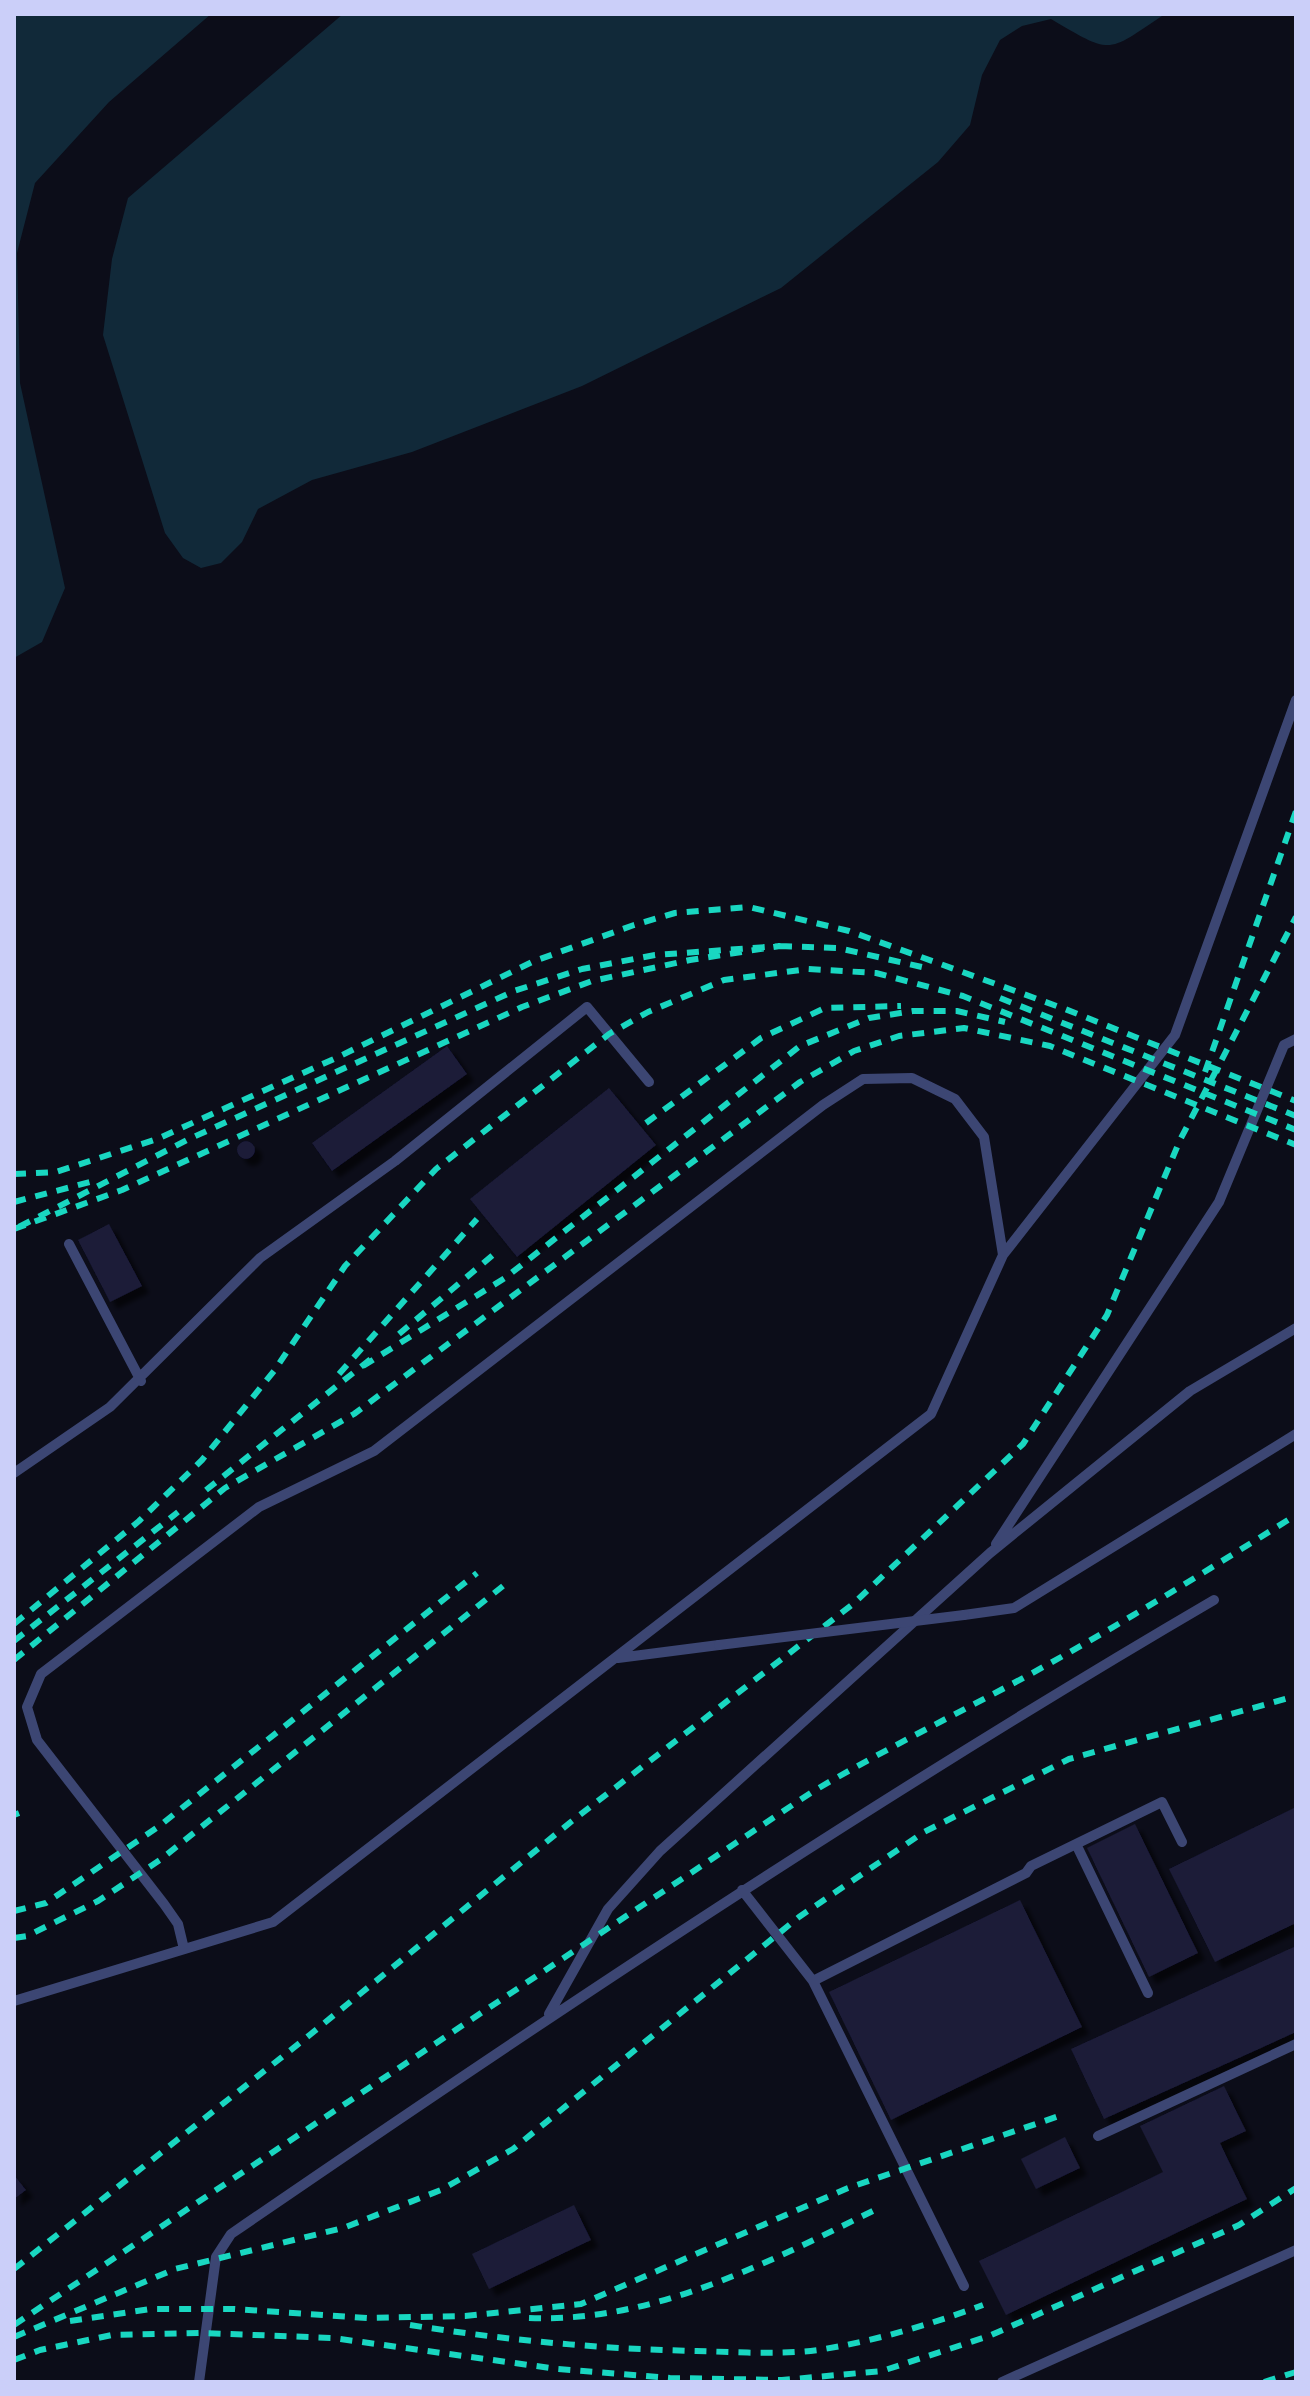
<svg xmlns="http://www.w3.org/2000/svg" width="1310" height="2396" viewBox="0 0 1310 2396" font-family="'Source Sans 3',sans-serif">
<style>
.water{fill:#112939}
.building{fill:#1b1b38;filter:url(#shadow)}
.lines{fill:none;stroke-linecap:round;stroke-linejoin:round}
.service{stroke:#3c4673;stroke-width:10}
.rail{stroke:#19d7c1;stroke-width:6;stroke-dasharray:12 10;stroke-linecap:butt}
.service-bridge{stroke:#3c4673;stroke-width:10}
</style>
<defs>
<filter id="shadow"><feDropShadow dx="7" dy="7" stdDeviation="2" flood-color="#0009"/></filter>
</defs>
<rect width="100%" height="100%" fill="#0c0d19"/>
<!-- water -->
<path class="water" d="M 14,14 L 211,14 L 109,102 L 35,183 L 17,253 L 20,383 L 65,588 L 42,642 L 14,658 Z
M 343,14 L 1165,14 C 1106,53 1114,56 1051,19 L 1022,26 L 1000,40 L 982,75 L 970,125 L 938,162 L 781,288 L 582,386 L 412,452 L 312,480 L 258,509 L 242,542 L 221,563 L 201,568 L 183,558 L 165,533 L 103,335 L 112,259 L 128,198 Z"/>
<!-- building -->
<path class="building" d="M 447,1046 L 467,1074 L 332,1171 L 312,1143 Z
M 609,1088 L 656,1145 L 517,1257 L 470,1199 Z
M237 1150a9 9 0 1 1 18 0a9 9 0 1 1-18 0Z
M 109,1224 L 142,1286 L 110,1302 L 78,1240 Z
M 1296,1807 L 1296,1923 L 1215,1962 L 1169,1869 Z
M 1135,1824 L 1198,1953 L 1149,1977 L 1087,1848 Z
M 1020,1900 L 1082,2027 L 891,2120 L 829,1992 Z
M 1296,1946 L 1296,2032 L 1104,2119 L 1071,2049 Z
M 1224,2086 L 1246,2131 L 1220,2143 L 1247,2199 L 1006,2315 L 979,2261 L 1163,2172 L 1140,2126 Z
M 1065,2137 L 1080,2168 L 1036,2189 L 1021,2159 Z
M 14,2175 L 26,2190 L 14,2199 Z
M 574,2205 L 591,2240 L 489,2289 L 472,2254 Z"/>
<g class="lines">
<!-- service -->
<path class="service" d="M 69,1244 L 141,1381
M 14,1473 L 110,1407 L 260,1258 L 395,1161 L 587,1007 L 649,1082
M 996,1544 L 1219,1202 L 1284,1045 L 1296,1039
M 964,1615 L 1014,1608 L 1296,1434
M 618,1658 L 719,1645
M 1076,1844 L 1148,1993
M 742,1890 L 813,1981 L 964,2286
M 184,1949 L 178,1924 L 164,1904 L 37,1740 L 27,1707 L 41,1674 L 259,1507 L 374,1451 L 823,1105 L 863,1079 L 912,1078 L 955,1099 L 984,1137 L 1003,1255
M 813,1981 L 1026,1873 L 1031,1866 L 1162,1802 L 1182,1842
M 14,2001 L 273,1922 L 931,1414 L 1003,1255 L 1175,1035 L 1296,700
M 549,2014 L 608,1909 L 660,1851 L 990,1553 L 1190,1391 L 1296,1328
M 1098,2136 L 1296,2044
M 199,2382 L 216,2257 L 231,2234 C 553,2013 877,1797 1214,1600
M 1002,2382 L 1296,2250"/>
<!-- rail -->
<path class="rail" d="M 780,946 L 838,948 L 922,967
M 1000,998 L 1296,1116
M 1205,1072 L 1296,811
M 646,1123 L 761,1038 L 825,1008 L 901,1006
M 14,1174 L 56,1172 L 157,1139 L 336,1058 L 532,962 L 634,925 L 675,913 L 749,907 L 849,931 L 1065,1009 L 1296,1101
M 14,1202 L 90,1182
M 14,1229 L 122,1190 L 522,1007 L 592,981 L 690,960 L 780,946 L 655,955 L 582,969 L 514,991 L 189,1139 L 15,1229
M 399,1334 L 500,1249
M 363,1366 L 505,1278 L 800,1046 L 869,1018 L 913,1011 L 957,1011 L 1005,1022
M 339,1374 L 477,1219
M 206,1490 L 372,1358
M 14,1624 L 139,1521 L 202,1460 L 274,1371 L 345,1266 L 436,1169 L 609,1034 L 648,1012 L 724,980 L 808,969 L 876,973 L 963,996 L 1296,1130
M 14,1641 L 178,1512
M 14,1660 L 225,1488 L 354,1414 L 800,1082 L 854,1051 L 899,1036 L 964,1028 L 1050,1046 L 1296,1145
M 14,1815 L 19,1813
M 14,1911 L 46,1903 L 158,1827 L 477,1573
M 14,1938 L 27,1936 L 98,1901 L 160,1860 L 503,1586
M 14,2269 L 306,2038 L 572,1821 L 853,1604 L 1023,1444 L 1107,1315 L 1180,1140 L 1296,917
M 529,2318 C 656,2323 770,2261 881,2207
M 70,2321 L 151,2309 L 234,2309 L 367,2318 L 465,2316 L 581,2304 L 848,2188 L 1059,2116
M 14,2325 L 812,1792 C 878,1753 945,1720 1012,1684 C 1109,1632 1203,1573 1296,1515
M 410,2325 C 505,2340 600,2349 696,2351 C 736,2352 779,2355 818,2350 C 875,2341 929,2325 983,2305
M 14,2337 L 175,2269 L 343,2228 L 441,2190 L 513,2149 L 799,1917 L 924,1832 L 1069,1759 L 1296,1696
M 14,2360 L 40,2350 L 112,2335 L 203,2333 L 333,2338 L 558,2369 L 670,2378 L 782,2380 L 882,2371 L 989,2336 L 1239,2225 L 1296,2188
M 1264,2382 L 1296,2372"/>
<!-- service-bridge -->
<path class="service-bridge" d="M 719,1645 L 964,1615"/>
</g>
<!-- border -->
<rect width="1310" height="2396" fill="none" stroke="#cbcff9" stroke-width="32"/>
</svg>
